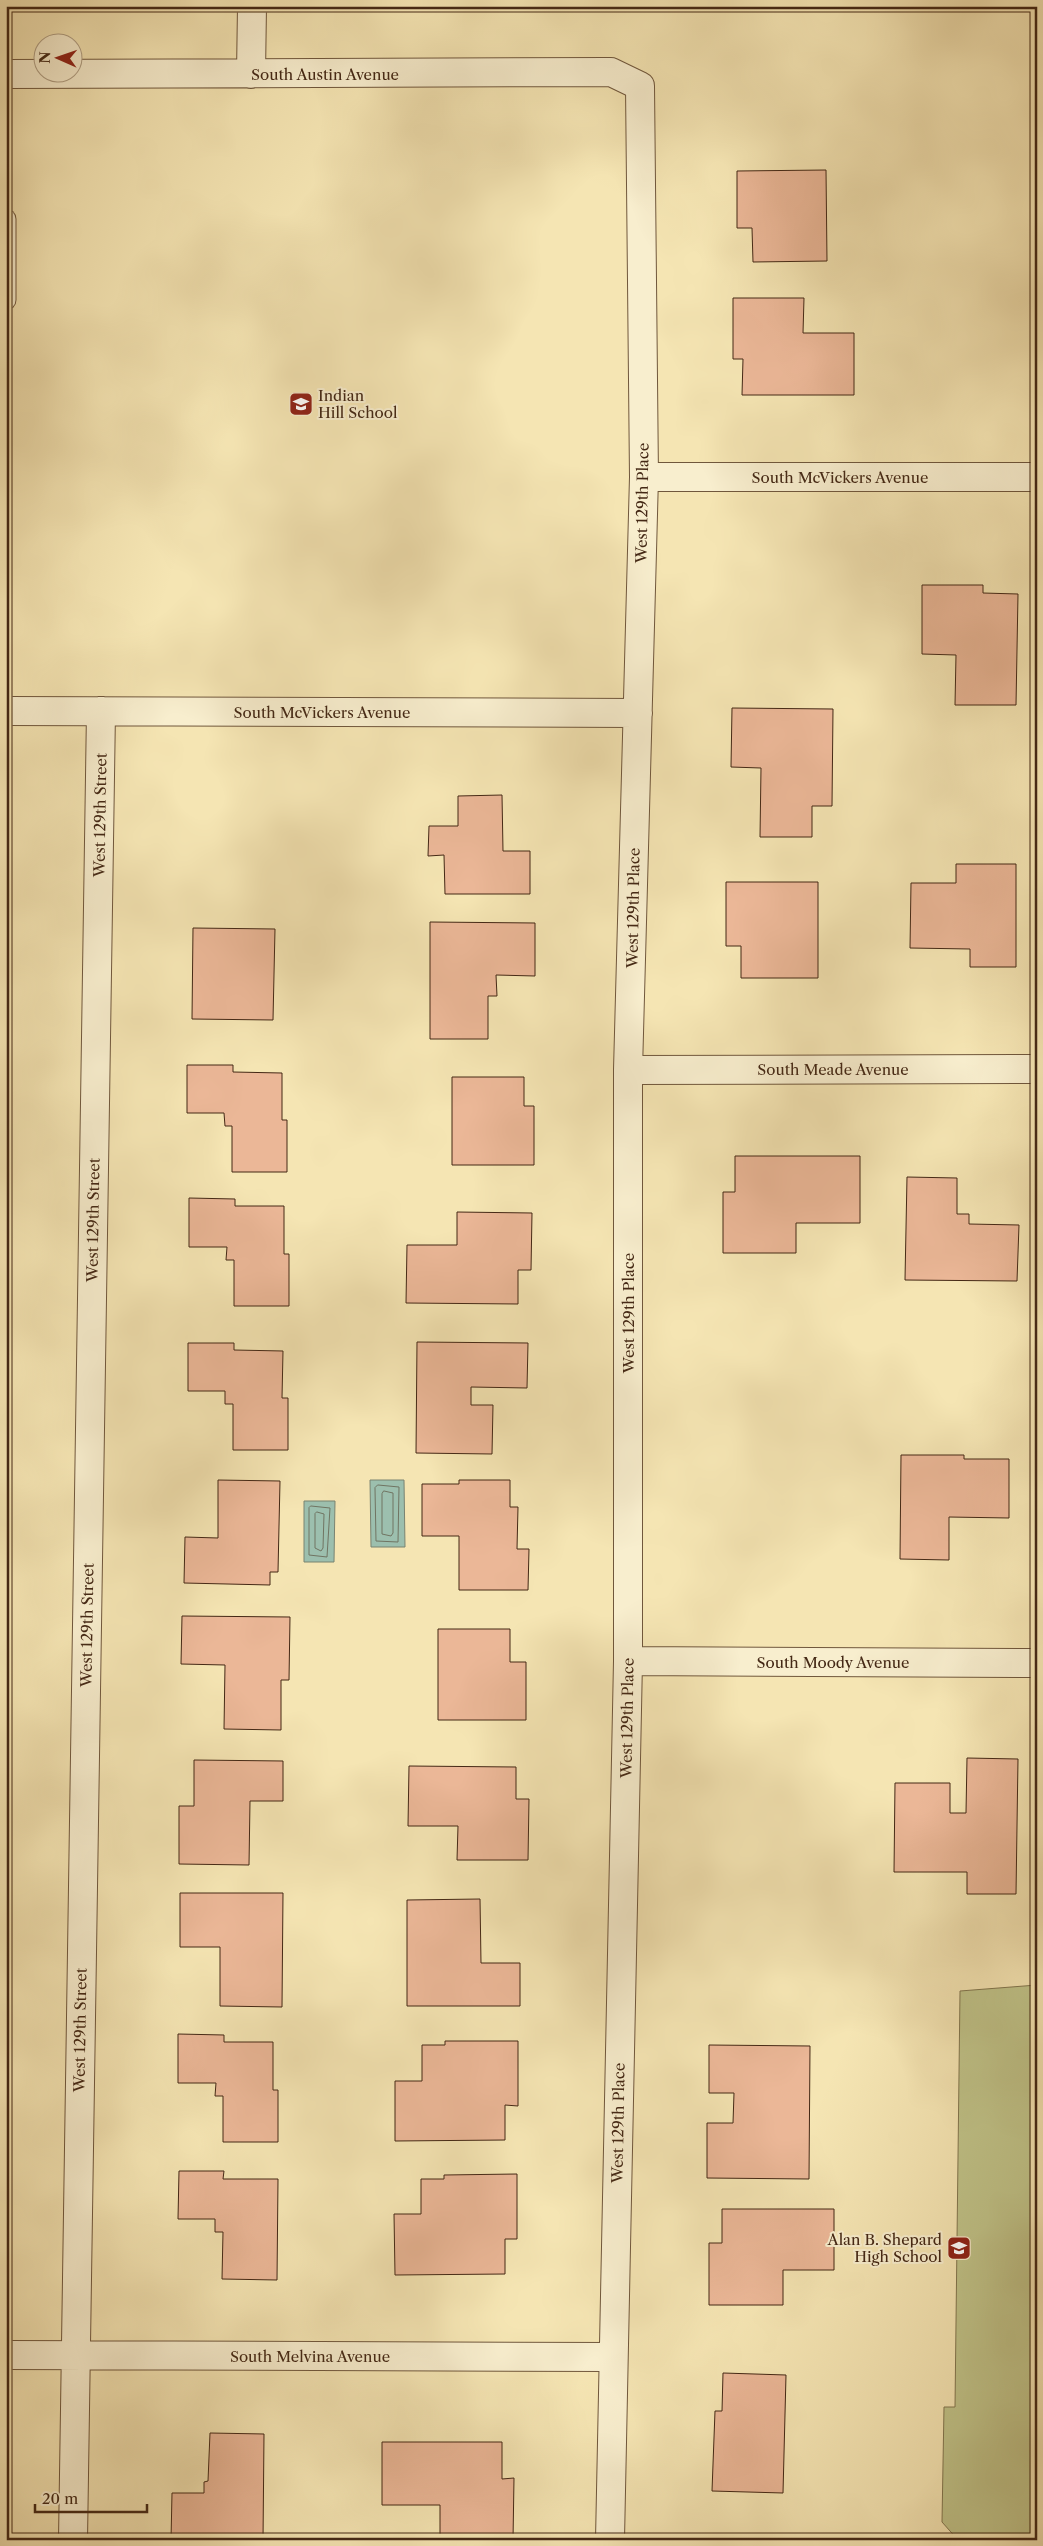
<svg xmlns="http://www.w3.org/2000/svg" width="1043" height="2546" viewBox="0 0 1043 2546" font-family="'Libre Caslon Text',serif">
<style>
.green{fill:#c0c389;stroke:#82764f}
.water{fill:#9cbfae;stroke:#798371}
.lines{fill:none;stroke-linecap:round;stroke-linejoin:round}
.shore{stroke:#707462;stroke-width:1}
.building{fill:#ebb797;stroke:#442815}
.lane-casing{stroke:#70573c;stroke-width:21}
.street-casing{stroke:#70573c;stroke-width:30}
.lane{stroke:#f8eece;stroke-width:19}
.street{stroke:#f8eece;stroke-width:28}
.labels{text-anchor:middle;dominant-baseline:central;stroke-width:4;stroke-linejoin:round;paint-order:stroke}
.street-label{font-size:15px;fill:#442815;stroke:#f8eece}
.poi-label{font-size:15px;fill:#442815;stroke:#f8eece;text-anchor:start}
</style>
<rect width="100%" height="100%" fill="#f5e5b3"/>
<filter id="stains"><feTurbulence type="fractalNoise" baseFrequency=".004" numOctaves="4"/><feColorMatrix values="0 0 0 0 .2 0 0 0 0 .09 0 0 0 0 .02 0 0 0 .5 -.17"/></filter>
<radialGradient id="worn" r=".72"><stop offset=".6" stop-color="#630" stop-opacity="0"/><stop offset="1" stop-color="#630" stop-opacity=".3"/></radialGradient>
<!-- green -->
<path class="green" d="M 1037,1985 L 1037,2540 L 958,2540 L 942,2522 L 944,2407 L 955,2407 L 960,1991 Z"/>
<!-- water -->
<path class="water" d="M 370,1480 L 404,1480 L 405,1547 L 371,1547 Z
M 304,1501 L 335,1501 L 334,1562 L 304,1562 Z"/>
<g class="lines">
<!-- shore -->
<path class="shore" d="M 378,1485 L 399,1487 L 398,1542 L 376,1541 L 375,1488 Z
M 384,1491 L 393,1493 L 393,1533 L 391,1536 L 382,1534 L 382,1494 Z
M 311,1506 L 330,1508 L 327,1557 L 309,1555 L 309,1508 Z
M 317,1512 L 324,1514 L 323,1548 L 321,1551 L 315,1548 L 315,1514 Z"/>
</g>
<!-- building -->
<path class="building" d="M 826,170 L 827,261 L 753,262 L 752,228 L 737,228 L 737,171 Z
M 733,298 L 804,298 L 803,333 L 854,333 L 854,395 L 742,395 L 743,359 L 733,359 Z
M 922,585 L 983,585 L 983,593 L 1018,594 L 1016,705 L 955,705 L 956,655 L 922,654 Z
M 732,708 L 833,709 L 832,806 L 812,806 L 812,837 L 760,837 L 761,768 L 731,767 Z
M 502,795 L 503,851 L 530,851 L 530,894 L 445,894 L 444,855 L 428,856 L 429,826 L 458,826 L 458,796 Z
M 956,864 L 1016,864 L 1016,967 L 970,967 L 970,949 L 910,948 L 911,883 L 956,883 Z
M 726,882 L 818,882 L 818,978 L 741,978 L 741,946 L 726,946 Z
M 430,922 L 535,923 L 535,976 L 496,975 L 497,996 L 488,996 L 488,1039 L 430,1039 Z
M 193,928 L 275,929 L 273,1020 L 192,1019 Z
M 187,1065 L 233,1065 L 233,1072 L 282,1073 L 282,1120 L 287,1120 L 287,1172 L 232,1172 L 232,1126 L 225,1126 L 224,1113 L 187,1113 Z
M 452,1077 L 524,1077 L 524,1106 L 534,1106 L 534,1165 L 452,1165 Z
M 735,1156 L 860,1156 L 860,1223 L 796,1223 L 796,1253 L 723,1253 L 723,1192 L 735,1192 Z
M 907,1177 L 957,1178 L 957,1214 L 969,1214 L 969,1224 L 1019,1225 L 1017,1281 L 905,1280 Z
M 189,1198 L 235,1199 L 235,1206 L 284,1206 L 284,1254 L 289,1254 L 289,1306 L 234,1306 L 234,1260 L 226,1260 L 227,1247 L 189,1247 Z
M 457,1212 L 532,1213 L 531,1270 L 518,1270 L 518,1304 L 406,1303 L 407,1245 L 457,1245 Z
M 417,1342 L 528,1343 L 527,1388 L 471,1387 L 471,1405 L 493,1405 L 492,1454 L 416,1453 Z
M 188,1343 L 234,1343 L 234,1350 L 283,1351 L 282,1398 L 288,1398 L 288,1450 L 233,1450 L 233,1404 L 225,1404 L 225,1391 L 188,1391 Z
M 901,1455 L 964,1455 L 964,1459 L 1009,1459 L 1009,1518 L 949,1517 L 949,1560 L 900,1559 Z
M 218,1480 L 280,1481 L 278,1572 L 270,1572 L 270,1585 L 184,1583 L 185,1537 L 218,1538 Z
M 459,1480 L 510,1480 L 510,1507 L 518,1507 L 517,1549 L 529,1549 L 528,1590 L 459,1590 L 459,1536 L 422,1536 L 422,1484 L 459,1484 Z
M 182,1616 L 290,1617 L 289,1680 L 281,1680 L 281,1730 L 224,1729 L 225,1665 L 181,1664 Z
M 438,1629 L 510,1629 L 510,1662 L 526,1662 L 526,1720 L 438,1720 Z
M 967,1758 L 1018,1759 L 1016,1894 L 967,1894 L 967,1872 L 894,1872 L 895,1783 L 950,1783 L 950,1813 L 966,1813 Z
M 194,1760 L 283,1761 L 283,1801 L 250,1801 L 249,1865 L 179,1864 L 179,1806 L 194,1806 Z
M 409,1766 L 516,1767 L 516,1799 L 529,1799 L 528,1860 L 457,1860 L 458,1826 L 408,1826 Z
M 180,1893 L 283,1893 L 282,2007 L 220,2006 L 220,1947 L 180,1947 Z
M 480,1899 L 481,1963 L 520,1963 L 520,2006 L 407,2006 L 407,1900 Z
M 178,2034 L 224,2035 L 224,2042 L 273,2042 L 273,2090 L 278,2090 L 278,2142 L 223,2142 L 223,2096 L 215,2096 L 216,2083 L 178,2083 Z
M 445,2041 L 518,2041 L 518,2106 L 505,2105 L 505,2140 L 395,2141 L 395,2081 L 422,2081 L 422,2045 L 445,2045 Z
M 709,2045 L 810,2046 L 809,2179 L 707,2178 L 707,2123 L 733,2123 L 734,2093 L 709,2093 Z
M 179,2171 L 224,2171 L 223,2179 L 278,2179 L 277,2280 L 222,2279 L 223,2232 L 215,2232 L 215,2219 L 178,2219 Z
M 517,2174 L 517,2239 L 505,2239 L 505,2274 L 395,2275 L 394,2214 L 421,2214 L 421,2179 L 444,2179 L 444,2175 Z
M 722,2209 L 834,2209 L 834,2270 L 783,2270 L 783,2305 L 709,2305 L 709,2243 L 722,2243 Z
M 723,2373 L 786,2375 L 783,2493 L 712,2491 L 715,2411 L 722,2411 Z
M 210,2433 L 264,2434 L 263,2540 L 171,2540 L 172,2493 L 204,2493 L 204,2482 L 208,2481 Z
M 382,2442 L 502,2442 L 502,2479 L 514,2478 L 513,2540 L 440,2540 L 440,2505 L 382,2505 Z"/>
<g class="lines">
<!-- lane casing -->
<g class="lane-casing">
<path id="lane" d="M 6,219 L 6,300"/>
</g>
<!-- street casing -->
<g class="street-casing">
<path id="street" d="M 6,74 L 611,72 L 640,86 L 644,477 L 628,1070 L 628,1661 L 610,2540
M 251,74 L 252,6
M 644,477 L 1037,477
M 6,711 L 638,713
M 628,1070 L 1037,1069
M 628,1661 L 1037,1663
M 6,2355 L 613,2357
M 73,2540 L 101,711"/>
</g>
<!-- lane -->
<use href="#lane" class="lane"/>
<!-- street -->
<use href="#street" class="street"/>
</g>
<!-- icons -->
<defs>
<g id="school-square" transform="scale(1.25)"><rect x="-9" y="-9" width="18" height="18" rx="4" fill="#8f2418" stroke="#f8eece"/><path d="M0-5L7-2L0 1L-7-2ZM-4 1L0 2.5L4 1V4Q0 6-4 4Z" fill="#fff"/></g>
</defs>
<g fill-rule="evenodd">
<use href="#school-square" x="301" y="404"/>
<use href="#school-square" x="959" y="2248"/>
</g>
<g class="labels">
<!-- street labels -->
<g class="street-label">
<text x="325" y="74">South Austin Avenue</text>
<text x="840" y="477">South McVickers Avenue</text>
<text transform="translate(642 503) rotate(-89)">West 129th Place</text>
<text x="322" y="712">South McVickers Avenue</text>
<text transform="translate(100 815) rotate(-89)">West 129th Street</text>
<text transform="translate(633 908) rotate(-89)">West 129th Place</text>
<text x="833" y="1069">South Meade Avenue</text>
<text transform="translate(93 1220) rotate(-89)">West 129th Street</text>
<text transform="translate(628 1313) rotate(-90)">West 129th Place</text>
<text transform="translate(87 1625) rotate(-89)">West 129th Street</text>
<text x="833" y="1662">South Moody Avenue</text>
<text transform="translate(627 1718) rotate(-89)">West 129th Place</text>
<text transform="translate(80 2030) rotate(-89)">West 129th Street</text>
<text transform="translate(618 2123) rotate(-89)">West 129th Place</text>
<text x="310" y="2356">South Melvina Avenue</text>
</g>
<!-- poi labels -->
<g class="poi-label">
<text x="318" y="395">Indian<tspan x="318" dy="17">Hill School</tspan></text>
<text x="942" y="2239" text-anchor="end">Alan B. Shepard<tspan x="942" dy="17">High School</tspan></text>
</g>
</g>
<!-- margin -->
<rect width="1043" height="2546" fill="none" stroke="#f5e5b3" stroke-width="25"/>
<rect x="8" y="8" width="1028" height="2531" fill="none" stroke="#442815" stroke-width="2.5"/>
<rect x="12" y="12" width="1018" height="2521" fill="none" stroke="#442815"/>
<!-- north arrow -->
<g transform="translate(58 58) rotate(272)"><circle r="24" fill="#f8eece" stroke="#b09f84"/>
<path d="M0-4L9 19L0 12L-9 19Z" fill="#8f2418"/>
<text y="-8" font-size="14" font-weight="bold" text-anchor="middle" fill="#442815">N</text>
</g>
<!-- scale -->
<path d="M35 2504v8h112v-8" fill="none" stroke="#442815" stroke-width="2.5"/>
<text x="42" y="2504" font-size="15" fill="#442815" stroke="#f8eece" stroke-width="4" paint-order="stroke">20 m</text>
<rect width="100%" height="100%" filter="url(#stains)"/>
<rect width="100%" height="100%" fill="url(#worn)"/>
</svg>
